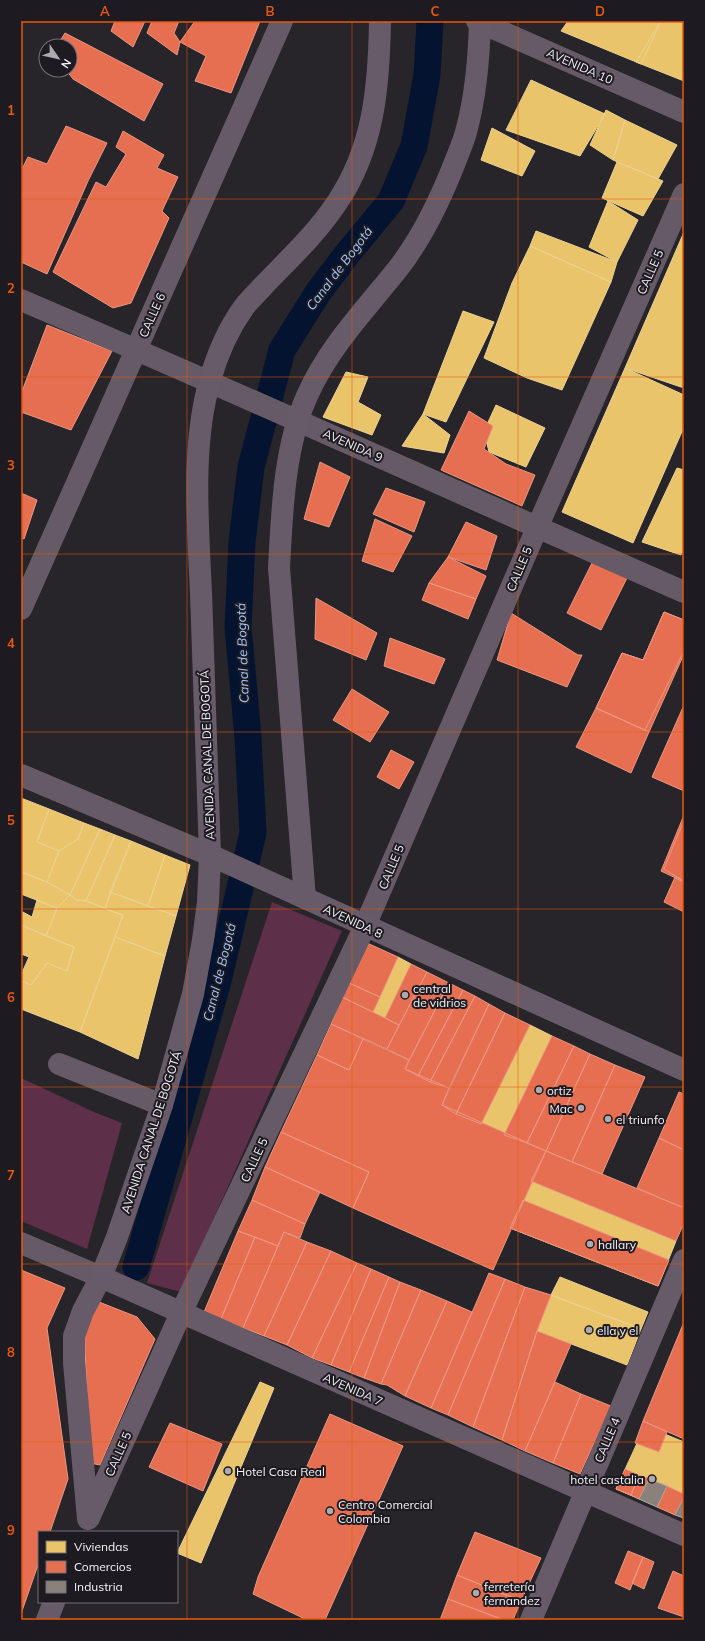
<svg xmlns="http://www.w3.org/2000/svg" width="705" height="1641" viewBox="0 0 705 1641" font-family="Mulish,sans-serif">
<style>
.green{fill:#5d2f48}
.homes{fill:#e9c46a;stroke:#ecd294}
.shops{fill:#e76f51;stroke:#eb9682}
.industry{fill:#8a817c;stroke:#aaa3a1}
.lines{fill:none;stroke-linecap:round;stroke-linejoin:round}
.canal{stroke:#041430;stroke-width:27}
.minor{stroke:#665a67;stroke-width:22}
.major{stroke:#685b69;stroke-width:22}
.grid{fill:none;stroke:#e8590c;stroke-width:1;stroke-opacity:0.55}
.poi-dot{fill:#acaaae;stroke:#1d1a21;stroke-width:1.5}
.labels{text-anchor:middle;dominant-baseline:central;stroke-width:4;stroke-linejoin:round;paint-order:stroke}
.street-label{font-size:12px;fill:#f3f2f6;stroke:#1d1a21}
.poi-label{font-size:12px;fill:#f3f2f6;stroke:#1d1a21;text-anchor:start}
.water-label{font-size:13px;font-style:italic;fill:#9fc8fd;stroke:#1d1a21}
.neatline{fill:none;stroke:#e8590c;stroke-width:1.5}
.grid-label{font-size:13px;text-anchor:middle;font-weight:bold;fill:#e8590c}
</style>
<rect width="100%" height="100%" fill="#272529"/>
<!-- green -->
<path class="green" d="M 272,902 L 342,931 L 181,1292 L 147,1283 Z
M 21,1078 L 94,1112 L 122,1123 L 87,1249 L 21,1221 Z"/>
<!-- homes -->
<path class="homes" d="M 568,21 L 661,21 L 641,64 L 561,31 Z
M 661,21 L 684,21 L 684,81 L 636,62 Z
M 531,80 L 605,114 L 580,156 L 506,130 Z
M 606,110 L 625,120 L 613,160 L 590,145 Z
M 625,120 L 677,145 L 658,179 L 613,160 Z
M 492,128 L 535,151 L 522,176 L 481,160 Z
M 617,162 L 663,181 L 643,216 L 602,198 Z
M 608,201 L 638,220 L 617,262 L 589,247 Z
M 536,231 L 617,262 L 611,282 L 530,246 Z
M 684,232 L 684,388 L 625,368 Z
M 530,246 L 611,282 L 562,390 L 527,378 L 484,358 L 512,283 Z
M 463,311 L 494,322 L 446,422 L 423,414 Z
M 625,368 L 684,395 L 684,427 L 633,543 L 562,512 Z
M 346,372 L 368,377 L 358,402 L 381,415 L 372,435 L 323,417 Z
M 496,405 L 545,428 L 526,467 L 489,452 L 484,431 Z
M 423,414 L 450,435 L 444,453 L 402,446 Z
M 677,468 L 684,470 L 684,549 L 681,555 L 642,542 Z
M 21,798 L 49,809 L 37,842 L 59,851 L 47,882 L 21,872 Z
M 49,809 L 84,823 L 78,839 L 59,851 L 37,842 Z
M 84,823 L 100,829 L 70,895 L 47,882 L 59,851 L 78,839 Z
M 100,829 L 115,835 L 86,901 L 76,900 L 70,895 Z
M 115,835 L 131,841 L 105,908 L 86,901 Z
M 131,841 L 165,855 L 148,906 L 110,892 Z
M 165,855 L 190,865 L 176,916 L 148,906 Z
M 21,872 L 47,882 L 70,895 L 57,908 L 21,894 Z
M 110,892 L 176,916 L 165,956 L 115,937 L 123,915 L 105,909 Z
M 70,895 L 76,900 L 86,901 L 123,915 L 80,1032 L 21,1009 L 21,981 L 31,985 L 47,963 L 67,971 L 74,947 L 46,936 L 57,908 Z
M 37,900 L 57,908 L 46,936 L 21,925 L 21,911 L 32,917 Z
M 21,925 L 74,947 L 67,971 L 47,963 L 31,985 L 21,981 L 21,975 L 29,957 L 21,954 Z
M 115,937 L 165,956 L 138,1059 L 80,1032 Z
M 398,957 L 411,964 L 385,1018 L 373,1012 Z
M 530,1025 L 552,1036 L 504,1135 L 481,1124 Z
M 531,1181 L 676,1241 L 658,1286 L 510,1228 Z
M 560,1277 L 648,1312 L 641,1329 L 551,1295 Z
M 551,1295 L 641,1329 L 627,1365 L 537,1331 Z
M 260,1382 L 274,1388 L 201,1563 L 177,1553 Z
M 645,1426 L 684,1442 L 684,1518 L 616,1489 Z"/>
<!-- shops -->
<path class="shops" d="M 115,21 L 145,21 L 133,47 L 111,31 Z
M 152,21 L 179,21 L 174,33 L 180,42 L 177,55 L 147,33 Z
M 195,21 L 260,21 L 231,93 L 195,81 L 206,56 L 180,42 Z
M 65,33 L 163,84 L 144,121 L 73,79 L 66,70 L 70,70 L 70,46 L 57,46 Z
M 66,126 L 107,143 L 88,181 L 47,274 L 21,262 L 21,171 L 28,157 L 47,164 Z
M 123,131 L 164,155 L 157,168 L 178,177 L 162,211 L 169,218 L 131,303 L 113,308 L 53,272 L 96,182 L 106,187 L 126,154 L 116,147 Z
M 47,325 L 112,351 L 71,430 L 21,412 L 21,394 Z
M 469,411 L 493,426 L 484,449 L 506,464 L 535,475 L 522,506 L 441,470 Z
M 320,462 L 350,477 L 329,527 L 304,519 Z
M 386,488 L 425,502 L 414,532 L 373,514 Z
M 21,493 L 37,500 L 24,539 L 21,537 Z
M 375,519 L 412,536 L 393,572 L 362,561 Z
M 466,522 L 497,536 L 486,570 L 448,557 Z
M 448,557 L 486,576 L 476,599 L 429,583 Z
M 594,559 L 628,576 L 601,630 L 567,613 Z
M 429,583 L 476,599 L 468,619 L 422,600 Z
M 316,598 L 377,633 L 366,660 L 315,639 Z
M 664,612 L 684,620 L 684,654 L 649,732 L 596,708 L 622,653 L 643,660 Z
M 664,612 L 684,620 L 684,651 L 645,730 L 596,708 L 622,653 L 643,660 Z
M 511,613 L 578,655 L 582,655 L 567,687 L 497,660 Z
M 390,638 L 445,659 L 434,684 L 384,666 Z
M 352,689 L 389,712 L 370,742 L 333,720 Z
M 684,705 L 684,791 L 652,777 Z
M 596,708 L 649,732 L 631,773 L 576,747 Z
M 391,750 L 414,762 L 399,789 L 377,777 Z
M 684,815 L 684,882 L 661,871 Z
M 684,820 L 684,881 L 664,869 Z
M 675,877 L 684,881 L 684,912 L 664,902 Z
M 367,943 L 398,957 L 380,997 L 349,983 Z
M 411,964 L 427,972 L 399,1025 L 385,1018 Z
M 427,972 L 449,983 L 409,1060 L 387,1049 Z
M 349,983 L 380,997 L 373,1012 L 342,997 Z
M 449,983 L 463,990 L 418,1076 L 405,1069 Z
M 463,990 L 475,996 L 430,1082 L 418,1076 Z
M 475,996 L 489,1004 L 449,1088 L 430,1082 Z
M 342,997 L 399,1025 L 387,1049 L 331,1024 Z
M 489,1004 L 505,1013 L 456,1114 L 442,1105 Z
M 505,1013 L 530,1025 L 481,1124 L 456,1114 Z
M 331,1024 L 363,1039 L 349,1070 L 317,1055 Z
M 552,1036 L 574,1046 L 527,1143 L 504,1135 Z
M 363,1039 L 409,1060 L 405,1069 L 449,1088 L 442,1105 L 546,1151 L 493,1270 L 353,1208 L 369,1172 L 281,1132 L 317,1055 L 349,1070 Z
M 574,1046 L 590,1054 L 546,1151 L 527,1143 Z
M 590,1054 L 615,1065 L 572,1162 L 546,1151 Z
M 615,1065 L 645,1077 L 602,1174 L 572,1162 Z
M 679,1092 L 684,1094 L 684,1150 L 659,1138 Z
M 281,1132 L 369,1172 L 353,1208 L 265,1167 Z
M 659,1138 L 684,1150 L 684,1208 L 637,1188 Z
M 546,1151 L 684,1208 L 684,1223 L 676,1241 L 531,1181 Z
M 265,1167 L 320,1192 L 305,1224 L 252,1200 Z
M 252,1200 L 305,1224 L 300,1238 L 284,1232 L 278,1246 L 238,1231 Z
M 523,1200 L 669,1260 L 658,1286 L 510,1228 Z
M 238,1231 L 255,1237 L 221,1319 L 204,1312 Z
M 284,1232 L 307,1242 L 264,1336 L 243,1328 Z
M 255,1237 L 278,1246 L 243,1328 L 221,1319 Z
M 307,1242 L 331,1251 L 287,1345 L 264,1336 Z
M 331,1251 L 357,1263 L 312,1358 L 287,1345 Z
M 357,1263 L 371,1269 L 331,1365 L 312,1358 Z
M 371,1269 L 389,1277 L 349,1372 L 331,1365 Z
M 21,1270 L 65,1288 L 47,1328 L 68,1479 L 50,1532 L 39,1532 L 39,1562 L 21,1614 Z
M 489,1273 L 505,1279 L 448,1415 L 431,1408 Z
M 389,1277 L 400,1282 L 364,1378 L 349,1372 Z
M 505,1279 L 525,1287 L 473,1427 L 448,1415 Z
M 400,1282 L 421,1290 L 381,1384 L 364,1378 Z
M 525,1287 L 551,1295 L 537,1331 L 502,1440 L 473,1427 Z
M 421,1290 L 447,1301 L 405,1396 L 387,1385 L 381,1384 Z
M 447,1301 L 472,1312 L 431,1408 L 405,1396 Z
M 99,1302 L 137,1317 L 155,1339 L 100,1465 L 90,1463 L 84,1324 Z
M 684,1322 L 684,1439 L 643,1421 Z
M 537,1331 L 571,1344 L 525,1451 L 502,1440 Z
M 555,1382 L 581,1394 L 553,1463 L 525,1451 Z
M 581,1394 L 611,1406 L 580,1474 L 553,1463 Z
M 330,1414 L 403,1446 L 325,1620 L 307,1620 L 253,1594 L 258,1577 Z
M 643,1421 L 667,1432 L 659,1452 L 635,1443 Z
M 170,1423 L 222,1444 L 203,1491 L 149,1467 Z
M 625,1469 L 639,1475 L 631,1495 L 616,1489 Z
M 639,1475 L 649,1479 L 639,1499 L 631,1495 Z
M 667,1486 L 684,1494 L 684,1497 L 675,1515 L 657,1507 Z
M 475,1532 L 541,1558 L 521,1601 L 457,1575 Z
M 628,1551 L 643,1557 L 630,1590 L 615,1583 Z
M 643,1557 L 654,1562 L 644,1589 L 632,1583 Z
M 673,1571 L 684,1576 L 684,1617 L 658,1608 Z
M 457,1575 L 521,1601 L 513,1620 L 504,1620 L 448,1599 Z
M 448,1599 L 504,1620 L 440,1620 Z"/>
<!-- industry -->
<path class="industry" d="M 649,1479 L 667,1486 L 657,1507 L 639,1499 Z
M 684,1497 L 684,1518 L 675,1515 Z"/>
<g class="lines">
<!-- canal -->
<path class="canal" d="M 136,1267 L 218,981 L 253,833 L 248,737 L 238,627 L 242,542 L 251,467 L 282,350 L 319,291 L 348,253 L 391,201 L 414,146 L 427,75 L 430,21"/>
<!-- minor -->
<path class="minor" d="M 477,21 L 684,112
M 21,300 C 243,395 463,495 684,592
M 21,609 L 282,21
M 21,775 L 210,855
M 59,1064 L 162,1105
M 21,1243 L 101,1277
M 181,1313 L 365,926 L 537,528 L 684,194"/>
<!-- major -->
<path class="major" d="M 210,855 L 684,1070
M 305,898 L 279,568 C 282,512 284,447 307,396 C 329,346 367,308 400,266 C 425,233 442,196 457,157 C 460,149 464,140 466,132 C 476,96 479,58 480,21
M 101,1277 L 684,1535
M 89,1518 L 181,1313
M 88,1519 L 74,1363 L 74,1336 L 83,1311 L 101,1277 L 117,1237 L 162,1105 L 193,994 L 203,940 L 208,902 L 210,855 C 207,768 204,680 201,593 C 198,525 191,445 210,380 C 217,355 229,328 244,307 C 250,299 258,292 265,284 C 289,259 316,234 336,204 C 374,149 379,86 380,21
M 47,1620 L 54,1602
M 531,1620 L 684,1260"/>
</g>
<!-- grid -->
<path class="grid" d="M 187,21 L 187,1620M 352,21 L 352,1620M 518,21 L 518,1620M 21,199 L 684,199M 21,377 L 684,377M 21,554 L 684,554M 21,732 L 684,732M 21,909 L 684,909M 21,1087 L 684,1087M 21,1264 L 684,1264M 21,1442 L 684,1442"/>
<!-- markers -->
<g class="poi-dot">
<circle cx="405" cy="995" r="4"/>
<circle cx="539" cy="1090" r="4"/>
<circle cx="581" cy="1108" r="4"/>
<circle cx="608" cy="1119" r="4"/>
<circle cx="590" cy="1244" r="4"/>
<circle cx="589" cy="1330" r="4"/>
<circle cx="228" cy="1471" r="4"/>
<circle cx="652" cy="1479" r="4"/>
<circle cx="330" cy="1511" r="4"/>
<circle cx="476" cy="1593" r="4"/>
</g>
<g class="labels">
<!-- street labels -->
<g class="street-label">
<text transform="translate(580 66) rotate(24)">AVENIDA 10</text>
<text transform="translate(650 272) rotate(-66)">CALLE 5</text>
<text transform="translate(152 315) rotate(-66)">CALLE 6</text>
<text transform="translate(353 445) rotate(24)">AVENIDA 9</text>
<text transform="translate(519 569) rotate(-67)">CALLE 5</text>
<text transform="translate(207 755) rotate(-92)">AVENIDA CANAL DE BOGOTÁ</text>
<text transform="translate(391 867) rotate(-67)">CALLE 5</text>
<text transform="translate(353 921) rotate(25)">AVENIDA 8</text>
<text transform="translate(151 1132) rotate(-72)">AVENIDA CANAL DE BOGOTÁ</text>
<text transform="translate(254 1160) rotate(-65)">CALLE 5</text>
<text transform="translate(353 1389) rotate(24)">AVENIDA 7</text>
<text transform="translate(607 1440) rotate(-67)">CALLE 4</text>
<text transform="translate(118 1454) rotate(-66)">CALLE 5</text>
</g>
<!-- poi labels -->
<g class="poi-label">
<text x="413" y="988">central<tspan x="413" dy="14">de vidrios</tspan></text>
<text x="547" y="1090">ortiz</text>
<text x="573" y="1108" text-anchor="end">Mac</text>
<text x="616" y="1119">el triunfo</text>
<text x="598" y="1244">hallary</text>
<text x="597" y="1330">ella y el</text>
<text x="236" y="1471">Hotel Casa Real</text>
<text x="644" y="1479" text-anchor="end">hotel castalia</text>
<text x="338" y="1504">Centro Comercial<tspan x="338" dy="14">Colombia</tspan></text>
<text x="484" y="1586">ferretería<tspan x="484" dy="14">fernandez</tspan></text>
</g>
<!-- water labels -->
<g class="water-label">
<text transform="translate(339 268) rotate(-53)">Canal de Bogotá</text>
<text transform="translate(242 653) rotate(-92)">Canal de Bogotá</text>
<text transform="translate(219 972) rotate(-76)">Canal de Bogotá</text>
</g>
</g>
<!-- border -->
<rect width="705" height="1641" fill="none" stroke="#1d1a21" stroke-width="44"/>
<!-- legend -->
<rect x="38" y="1531" width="140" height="72" fill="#1d1a21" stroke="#737076"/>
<rect x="46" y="1541" width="20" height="12" fill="#e9c46a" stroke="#737076"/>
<text x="74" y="1551" font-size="12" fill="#f3f2f6">Viviendas</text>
<rect x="46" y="1561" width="20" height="12" fill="#e76f51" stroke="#737076"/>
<text x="74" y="1571" font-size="12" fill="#f3f2f6">Comercios</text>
<rect x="46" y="1581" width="20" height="12" fill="#8a817c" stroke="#737076"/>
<text x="74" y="1591" font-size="12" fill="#f3f2f6">Industria</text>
<!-- north arrow -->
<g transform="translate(58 58) rotate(124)"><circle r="19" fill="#1d1a21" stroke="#737076"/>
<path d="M0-3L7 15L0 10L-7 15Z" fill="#acaaae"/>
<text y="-6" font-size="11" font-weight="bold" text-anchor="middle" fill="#f3f2f6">N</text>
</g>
<rect x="22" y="22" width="661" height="1597" class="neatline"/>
<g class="grid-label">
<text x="105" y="16">A</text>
<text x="270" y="16">B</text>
<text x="435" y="16">C</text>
<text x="600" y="16">D</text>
<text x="11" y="115">1</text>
<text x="11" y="293">2</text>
<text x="11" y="470">3</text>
<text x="11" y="648">4</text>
<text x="11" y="825">5</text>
<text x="11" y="1002">6</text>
<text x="11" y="1180">7</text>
<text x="11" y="1357">8</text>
<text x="11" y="1535">9</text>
</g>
</svg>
